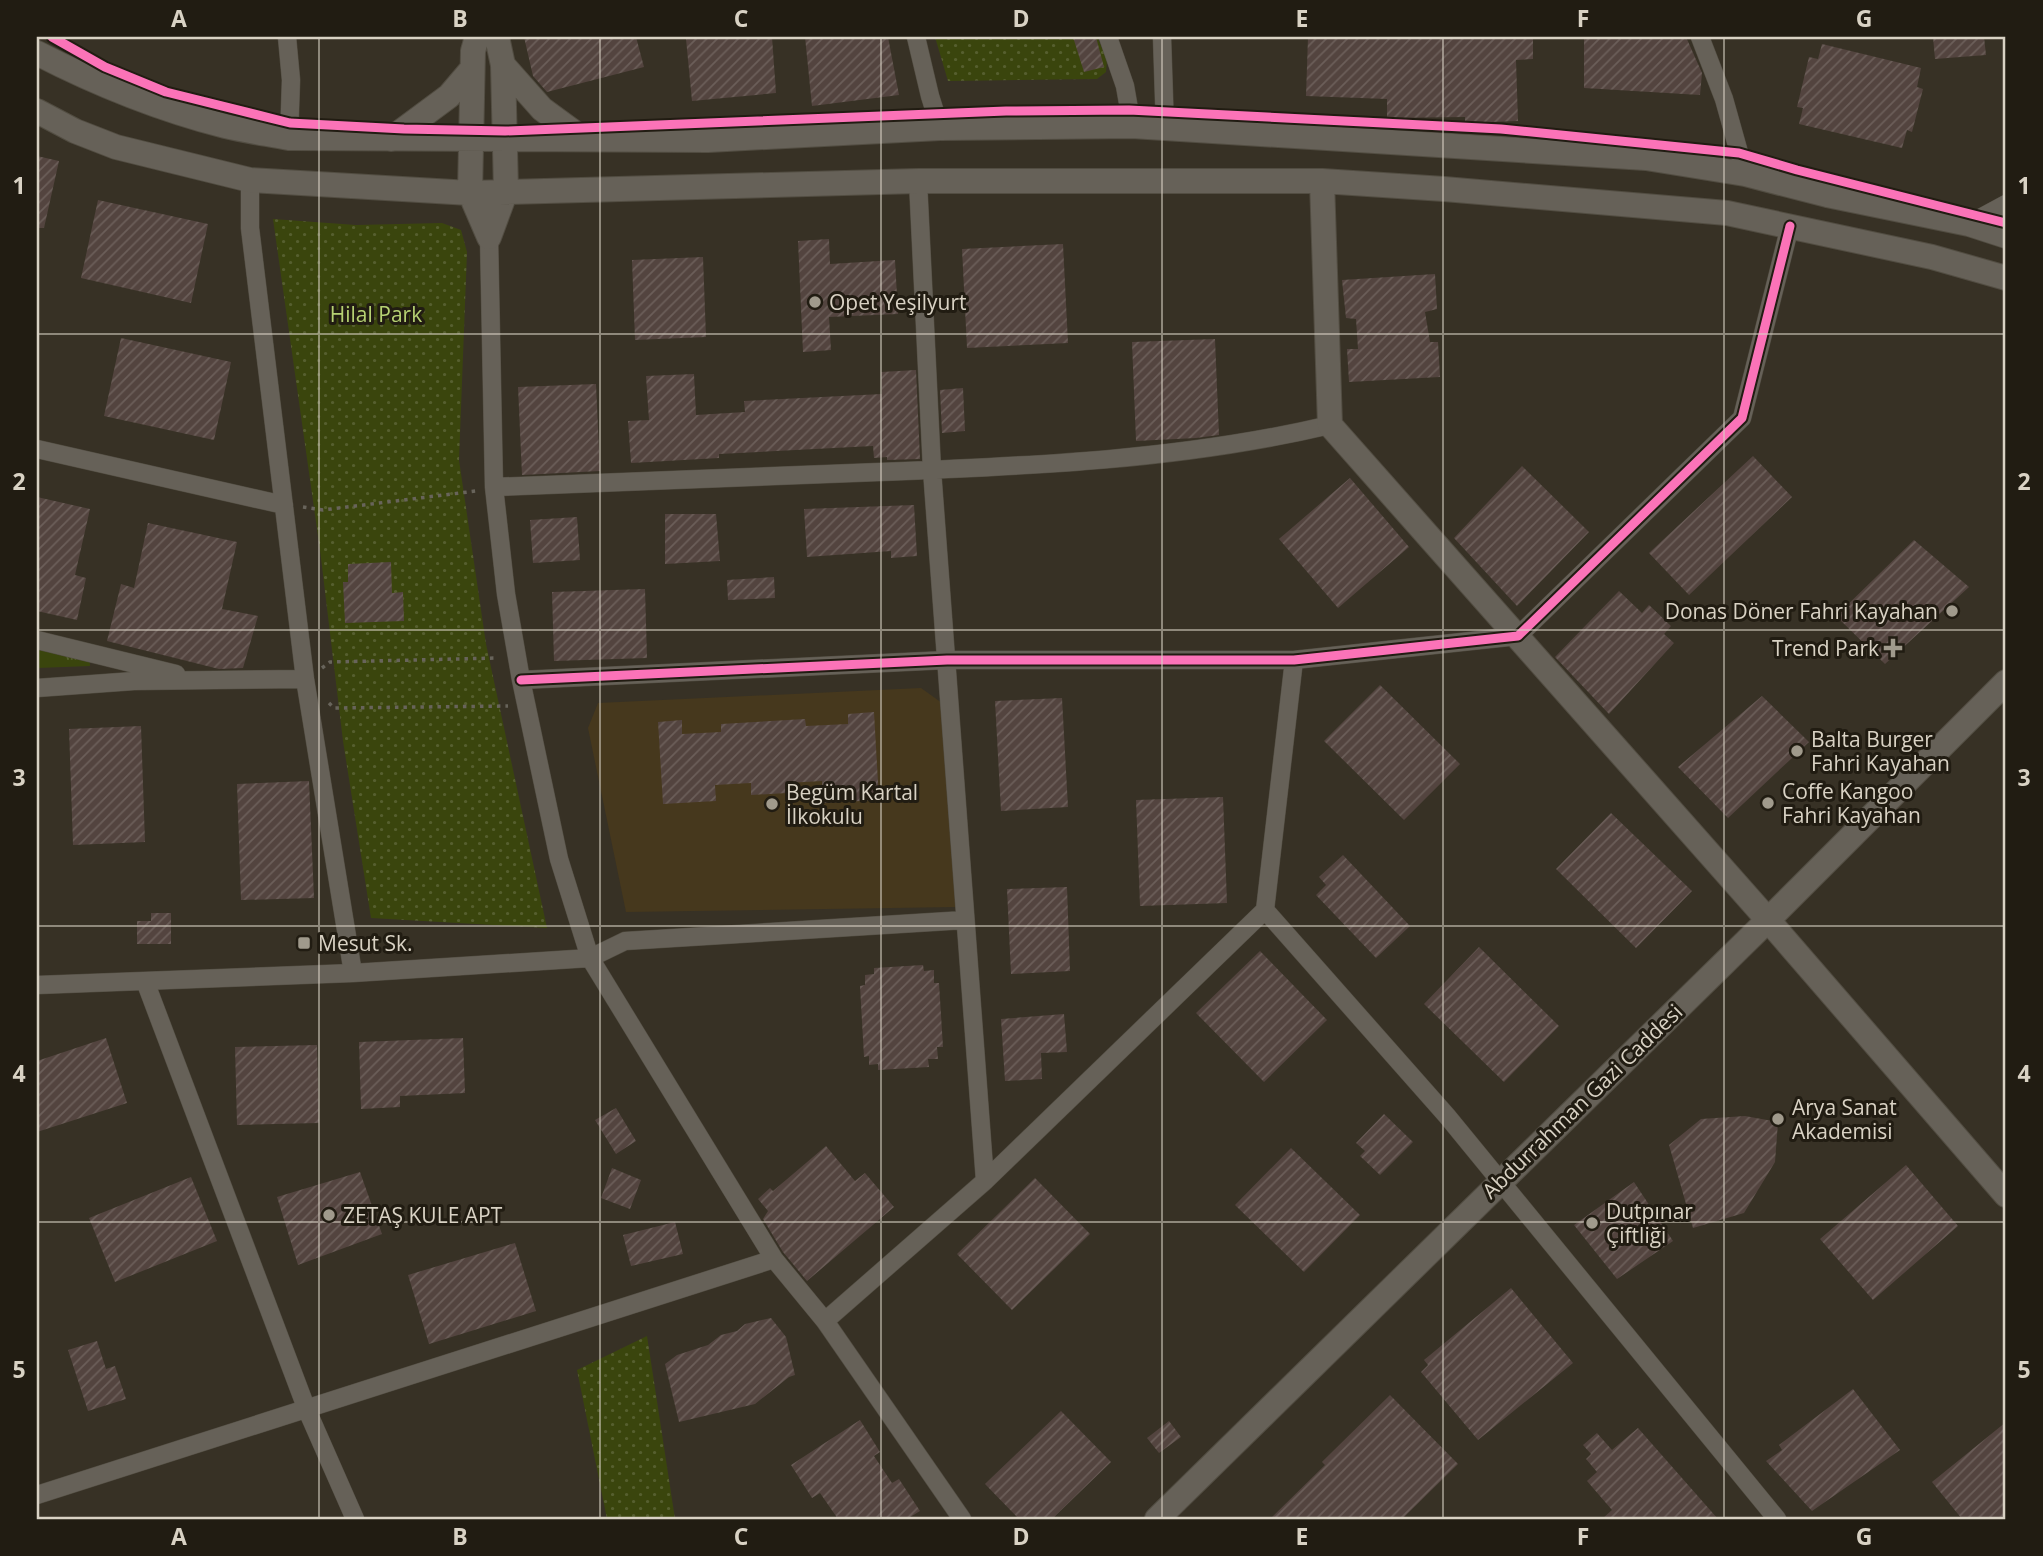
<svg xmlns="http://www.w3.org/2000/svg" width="2043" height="1556" viewBox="0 0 2043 1556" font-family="'Open Sans',sans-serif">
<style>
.built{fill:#46381d}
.grass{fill:url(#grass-tufts)}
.park{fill:url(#park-dots)}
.building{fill:url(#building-hatch)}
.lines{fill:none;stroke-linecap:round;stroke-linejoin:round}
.street-casing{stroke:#524d42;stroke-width:19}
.secondary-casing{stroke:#524d42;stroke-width:26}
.path{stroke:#68645b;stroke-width:3.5;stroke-dasharray:3.5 5;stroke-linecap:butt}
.street{stroke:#666158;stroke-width:18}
.secondary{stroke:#666158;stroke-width:24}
.cycleway-casing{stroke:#211c12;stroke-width:13}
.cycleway{stroke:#fb73b8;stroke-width:9}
.grid{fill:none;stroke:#d9d2c4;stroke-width:2;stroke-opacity:0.55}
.poi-dot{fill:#a09a8c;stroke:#211c12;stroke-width:2.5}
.labels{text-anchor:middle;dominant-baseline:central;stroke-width:6;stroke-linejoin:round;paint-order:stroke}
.poi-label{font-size:21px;fill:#d9d2c4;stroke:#211c12;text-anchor:start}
.park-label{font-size:21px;fill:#b6d173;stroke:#211c12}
.street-label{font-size:21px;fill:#d9d2c4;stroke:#211c12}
.neatline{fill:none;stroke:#d9d2c4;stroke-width:2.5}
.grid-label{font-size:23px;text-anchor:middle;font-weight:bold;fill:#d9d2c4}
</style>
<defs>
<pattern id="grass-tufts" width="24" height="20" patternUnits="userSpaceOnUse" patternTransform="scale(1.75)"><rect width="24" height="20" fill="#3a450d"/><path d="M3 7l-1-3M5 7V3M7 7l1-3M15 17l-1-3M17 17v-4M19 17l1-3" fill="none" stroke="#565f2f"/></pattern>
<pattern id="park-dots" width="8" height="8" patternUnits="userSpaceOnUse" patternTransform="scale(1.75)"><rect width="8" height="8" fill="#3a450d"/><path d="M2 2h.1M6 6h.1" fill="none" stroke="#565f2f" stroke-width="1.8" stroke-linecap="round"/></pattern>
<pattern id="building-hatch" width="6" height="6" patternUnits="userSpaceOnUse" patternTransform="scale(1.75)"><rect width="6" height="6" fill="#53443f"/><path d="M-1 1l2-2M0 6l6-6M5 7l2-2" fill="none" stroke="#6b5e59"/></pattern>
</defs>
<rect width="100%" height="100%" fill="#373125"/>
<!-- built -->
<path class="built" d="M 921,688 L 942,703 L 956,907 L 626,912 L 588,728 L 598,703 Z"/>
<!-- grass -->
<path class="grass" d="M 37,639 L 89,651 L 90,666 L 37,668 Z"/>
<!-- park -->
<path class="park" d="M 935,37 L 1097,37 L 1107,59 L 1106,72 L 1097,79 L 948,81 Z
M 273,219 L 356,225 L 442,223 L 461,230 L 467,252 L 459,460 L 486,644 L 547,928 L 371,918 L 343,741 L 320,550 Z
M 647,1336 L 675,1519 L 607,1519 L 577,1370 Z"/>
<!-- building -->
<path class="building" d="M 524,37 L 636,37 L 644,67 L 547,92 L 533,76 Z
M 703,37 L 772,37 L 776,93 L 692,101 L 686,39 Z
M 805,37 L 888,37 L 899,95 L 812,106 Z
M 1073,37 L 1096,37 L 1104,67 L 1084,72 Z
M 1308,37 L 1533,37 L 1533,59 L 1516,60 L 1518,121 L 1465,123 L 1465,117 L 1387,118 L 1387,99 L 1306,96 Z
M 1584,37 L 1686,37 L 1702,73 L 1700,95 L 1584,88 Z
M 1933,37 L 1984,37 L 1986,55 L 1935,59 Z
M 1822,44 L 1921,68 L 1917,87 L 1923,89 L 1912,132 L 1907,130 L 1902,148 L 1799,124 L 1803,108 L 1797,107 L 1809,57 L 1818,59 Z
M 37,156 L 59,161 L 44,228 L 37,228 Z
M 98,200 L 208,224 L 191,303 L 81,278 Z
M 829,239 L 830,264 L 895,260 L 898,314 L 829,317 L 831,350 L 803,352 L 798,241 Z
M 1063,244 L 1068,343 L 967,348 L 962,249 Z
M 703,257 L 706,337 L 635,340 L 632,260 Z
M 1435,274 L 1437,309 L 1425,312 L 1430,342 L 1438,342 L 1440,377 L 1349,382 L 1347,349 L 1358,349 L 1356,319 L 1346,318 L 1342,280 Z
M 121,338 L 231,362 L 214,440 L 104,416 Z
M 1215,339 L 1219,435 L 1196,438 L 1136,441 L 1132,342 Z
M 916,370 L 920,459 L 887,460 L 887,457 L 874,458 L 873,446 L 719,454 L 719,458 L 631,463 L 628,421 L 649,420 L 646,376 L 694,374 L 696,415 L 745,412 L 744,401 L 882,394 L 881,372 Z
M 596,384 L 600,471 L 522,475 L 518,387 Z
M 963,388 L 965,431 L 942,433 L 940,390 Z
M 1753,456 L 1792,497 L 1689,595 L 1649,553 Z
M 1522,466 L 1589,532 L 1517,606 L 1454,538 Z
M 1350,478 L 1409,547 L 1338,608 L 1279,539 Z
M 37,497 L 90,509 L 75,575 L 86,578 L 77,620 L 37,611 Z
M 914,505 L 917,556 L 891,558 L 891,551 L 807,557 L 804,509 Z
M 665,514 L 716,514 L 720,561 L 665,564 Z
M 577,517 L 580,560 L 533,563 L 530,520 Z
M 148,523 L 237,542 L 222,609 L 258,616 L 243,668 L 219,669 L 107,641 L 121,584 L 134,588 Z
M 1914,540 L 1969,587 L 1885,664 L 1836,616 Z
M 391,562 L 392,593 L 403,592 L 404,621 L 345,623 L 343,582 L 348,582 L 348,564 Z
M 774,577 L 775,598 L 728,600 L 727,580 Z
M 645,589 L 647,658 L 554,661 L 552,592 Z
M 1619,591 L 1642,613 L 1649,605 L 1671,626 L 1664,634 L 1674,643 L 1609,714 L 1555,657 Z
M 1380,685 L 1460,764 L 1404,820 L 1324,741 Z
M 1762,696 L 1809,742 L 1728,818 L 1678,767 Z
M 1062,698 L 1068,807 L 1001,811 L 995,701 Z
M 874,712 L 879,800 L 823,803 L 822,781 L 787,783 L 787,793 L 751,795 L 751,783 L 715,785 L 716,801 L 663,804 L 658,722 L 682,720 L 682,734 L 721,732 L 721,724 L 805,719 L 806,726 L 848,724 L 848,714 Z
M 141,726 L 145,842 L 73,845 L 69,729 Z
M 309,781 L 314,898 L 241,900 L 237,784 Z
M 1223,797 L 1227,903 L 1140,906 L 1136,800 Z
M 1611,813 L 1692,891 L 1636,948 L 1556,869 Z
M 1343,855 L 1410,926 L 1376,958 L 1316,895 L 1326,885 L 1319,877 Z
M 1067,887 L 1070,971 L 1011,974 L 1007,889 Z
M 151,913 L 171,913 L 171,944 L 137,944 L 137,921 L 151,921 Z
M 1479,947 L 1559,1026 L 1504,1082 L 1424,1004 Z
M 1260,951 L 1327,1020 L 1264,1082 L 1196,1013 Z
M 923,965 L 924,971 L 934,970 L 934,983 L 939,983 L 943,1047 L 937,1047 L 938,1059 L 928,1059 L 929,1067 L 878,1070 L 878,1064 L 869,1065 L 869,1056 L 864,1057 L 860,986 L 865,985 L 865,975 L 874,974 L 874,968 Z
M 1064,1014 L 1067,1052 L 1041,1053 L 1042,1079 L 1005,1081 L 1001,1019 Z
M 106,1038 L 127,1103 L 37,1132 L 37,1061 Z
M 463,1038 L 465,1093 L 400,1096 L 400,1107 L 361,1109 L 359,1042 Z
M 317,1045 L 319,1123 L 237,1125 L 235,1047 Z
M 616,1108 L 636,1141 L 616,1154 L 595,1120 Z
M 1384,1114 L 1413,1142 L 1380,1175 L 1360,1156 L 1365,1151 L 1356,1143 Z
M 1745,1116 L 1778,1122 L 1775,1162 L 1744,1213 L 1693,1228 L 1669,1145 L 1701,1119 Z
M 826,1146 L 855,1181 L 865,1173 L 894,1207 L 807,1281 L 783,1252 L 763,1219 L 768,1211 L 758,1199 L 770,1188 L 773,1191 Z
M 1291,1148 L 1360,1215 L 1304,1272 L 1235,1205 Z
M 1906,1165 L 1958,1226 L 1873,1300 L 1820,1239 Z
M 612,1168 L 641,1180 L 630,1209 L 601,1198 Z
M 360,1172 L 382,1234 L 298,1265 L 277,1197 Z
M 191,1177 L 217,1241 L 115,1282 L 89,1218 Z
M 1035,1178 L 1090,1234 L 1012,1310 L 957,1254 Z
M 1634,1182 L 1673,1241 L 1617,1279 L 1574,1225 Z
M 675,1222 L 683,1254 L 631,1266 L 623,1235 Z
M 515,1243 L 536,1311 L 429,1344 L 408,1275 Z
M 1511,1288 L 1573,1363 L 1478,1440 L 1421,1372 L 1428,1365 L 1424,1360 Z
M 771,1318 L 786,1337 L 795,1375 L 789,1377 L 755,1404 L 679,1422 L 665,1364 L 677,1355 L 708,1345 L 721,1335 L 737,1331 L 745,1324 Z
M 97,1341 L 106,1369 L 115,1366 L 126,1399 L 88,1411 L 68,1350 Z
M 1853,1389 L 1900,1450 L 1812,1511 L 1766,1461 L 1782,1450 L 1779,1445 Z
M 1390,1395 L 1458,1464 L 1402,1519 L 1270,1519 L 1325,1465 L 1322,1462 Z
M 1061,1411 L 1111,1462 L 1052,1519 L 1019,1519 L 985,1484 Z
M 860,1420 L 880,1452 L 874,1456 L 892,1483 L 899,1479 L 920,1511 L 907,1519 L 838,1519 L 820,1493 L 812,1498 L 791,1465 Z
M 1169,1421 L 1181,1437 L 1159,1453 L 1147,1438 Z
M 2006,1422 L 2006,1519 L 1962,1519 L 1932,1482 Z
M 1638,1428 L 1718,1519 L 1602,1519 L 1612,1510 L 1587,1481 L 1597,1472 L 1586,1459 L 1591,1454 L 1583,1445 L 1597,1433 L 1612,1450 Z"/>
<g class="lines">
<!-- street casing -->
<g class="street-casing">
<path id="street" d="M 287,37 L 291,80 L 289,138
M 916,37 L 930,96 L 940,128
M 1108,37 L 1125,86 L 1132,126
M 1162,37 L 1165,129
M 1700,37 L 1724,99 L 1745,174
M 250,180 L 250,228 L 305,679 L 353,973
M 918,181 L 932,470 L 985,1181
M 1969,224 L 2006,204
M 489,237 L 494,487 L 506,594 L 521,680 L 559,859 L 590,958 L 774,1259 L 825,1321 L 962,1519
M 37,449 L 284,505
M 494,487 C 622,482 751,477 879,472 C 1030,466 1182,460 1330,425
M 37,640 L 176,674
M 521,680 L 947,660 L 1294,660 L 1518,636 L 1742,418 L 1790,226
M 37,688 L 134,681 L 305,679
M 1265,910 L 1447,1116 L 1777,1519
M 145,981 L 307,1410 L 355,1519
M 37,985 L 353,973 L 590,958 L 625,941 L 965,920
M 825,1321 L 985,1181 L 1265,910 L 1294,660
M 37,1495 L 774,1259"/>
</g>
<!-- secondary casing -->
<g class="secondary-casing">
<path id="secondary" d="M 477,37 L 473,51 L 470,193 L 489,237
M 37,53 C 97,84 159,109 225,126 C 246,131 268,134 289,138 L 708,140 L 940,128 L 1132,126 L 1646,158 L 1745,174 L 1827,195 L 1969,224 L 2006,236
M 503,65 L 542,109 L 583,139
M 37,111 L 75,131 L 116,147 L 250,180 L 470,193 L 918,181 L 1322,181 L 1444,189 L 1727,213 L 1932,257 L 2006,278
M 391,139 L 449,96 L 472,69
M 1322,181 L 1330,425 L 1768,920 L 2006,1195
M 489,237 L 506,191 L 503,65 L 497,37
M 1157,1519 L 1768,920 L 2006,682"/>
</g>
<!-- path -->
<path class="path" d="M 303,507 L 323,510 L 476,491
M 322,668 L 330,662 L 498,658
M 329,703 L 334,708 L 508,706"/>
<!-- street -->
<use href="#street" class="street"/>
<!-- secondary -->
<use href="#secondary" class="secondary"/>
<!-- cycleway casing -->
<g class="cycleway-casing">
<path id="cycleway" d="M 52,37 L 105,67 L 166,92 L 290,123 L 404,129 L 505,131 L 1006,111 L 1129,110 L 1501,129 L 1739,153 L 1797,170 L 2006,223
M 521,680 L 947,660 L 1294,660 L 1518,636 L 1742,418 L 1790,226"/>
</g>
<!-- cycleway -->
<use href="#cycleway" class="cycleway"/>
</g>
<!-- grid -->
<path class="grid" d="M 319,37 L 319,1519M 600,37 L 600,1519M 881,37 L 881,1519M 1162,37 L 1162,1519M 1443,37 L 1443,1519M 1724,37 L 1724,1519M 37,334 L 2006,334M 37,630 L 2006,630M 37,926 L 2006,926M 37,1222 L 2006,1222"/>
<!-- markers -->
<g class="poi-dot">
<circle cx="815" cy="302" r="7"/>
<circle cx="1952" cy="611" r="7"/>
<path d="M1889.5 637.5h7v7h7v7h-7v7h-7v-7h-7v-7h7z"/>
<circle cx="1797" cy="751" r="7"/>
<circle cx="1768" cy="803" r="7"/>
<circle cx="772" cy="804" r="7"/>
<rect x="297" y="936" width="14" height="14" rx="3.5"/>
<circle cx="1778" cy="1119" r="7"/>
<circle cx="329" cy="1215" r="7"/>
<circle cx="1592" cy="1223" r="7"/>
</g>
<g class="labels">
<!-- poi labels -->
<g class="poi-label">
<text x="829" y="302">Opet Yeşilyurt</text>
<text x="1938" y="611" text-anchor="end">Donas Döner Fahri Kayahan</text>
<text x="1879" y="648" text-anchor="end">Trend Park</text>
<text x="1811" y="739">Balta Burger<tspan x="1811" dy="24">Fahri Kayahan</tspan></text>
<text x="1782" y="791">Coffe Kangoo<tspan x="1782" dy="24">Fahri Kayahan</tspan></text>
<text x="786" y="792">Begüm Kartal<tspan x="786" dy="24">İlkokulu</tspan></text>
<text x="318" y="943">Mesut Sk.</text>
<text x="1792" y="1107">Arya Sanat<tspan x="1792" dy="24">Akademisi</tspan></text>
<text x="1606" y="1211">Dutpınar<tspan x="1606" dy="24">Çiftliği</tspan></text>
<text x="343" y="1215">ZETAŞ KULE APT</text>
</g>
<!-- park labels -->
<g class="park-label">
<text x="376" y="314">Hilal Park</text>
</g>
<!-- street labels -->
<g class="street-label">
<text transform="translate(1582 1101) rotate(-44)">Abdurrahman Gazi Caddesi</text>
</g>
</g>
<!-- border -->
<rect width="2043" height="1556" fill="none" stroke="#211c12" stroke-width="77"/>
<rect x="38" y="38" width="1966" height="1480" class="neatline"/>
<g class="grid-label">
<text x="179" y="27">A</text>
<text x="460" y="27">B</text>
<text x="741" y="27">C</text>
<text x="1021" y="27">D</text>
<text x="1302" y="27">E</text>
<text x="1583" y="27">F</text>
<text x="1864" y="27">G</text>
<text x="19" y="194">1</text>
<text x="2024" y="194">1</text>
<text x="19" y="490">2</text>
<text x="2024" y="490">2</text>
<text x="19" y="786">3</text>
<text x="2024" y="786">3</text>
<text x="19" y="1082">4</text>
<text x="2024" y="1082">4</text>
<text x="19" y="1378">5</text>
<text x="2024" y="1378">5</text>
<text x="179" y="1545">A</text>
<text x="460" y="1545">B</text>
<text x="741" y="1545">C</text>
<text x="1021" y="1545">D</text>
<text x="1302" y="1545">E</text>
<text x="1583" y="1545">F</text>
<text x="1864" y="1545">G</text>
</g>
</svg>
